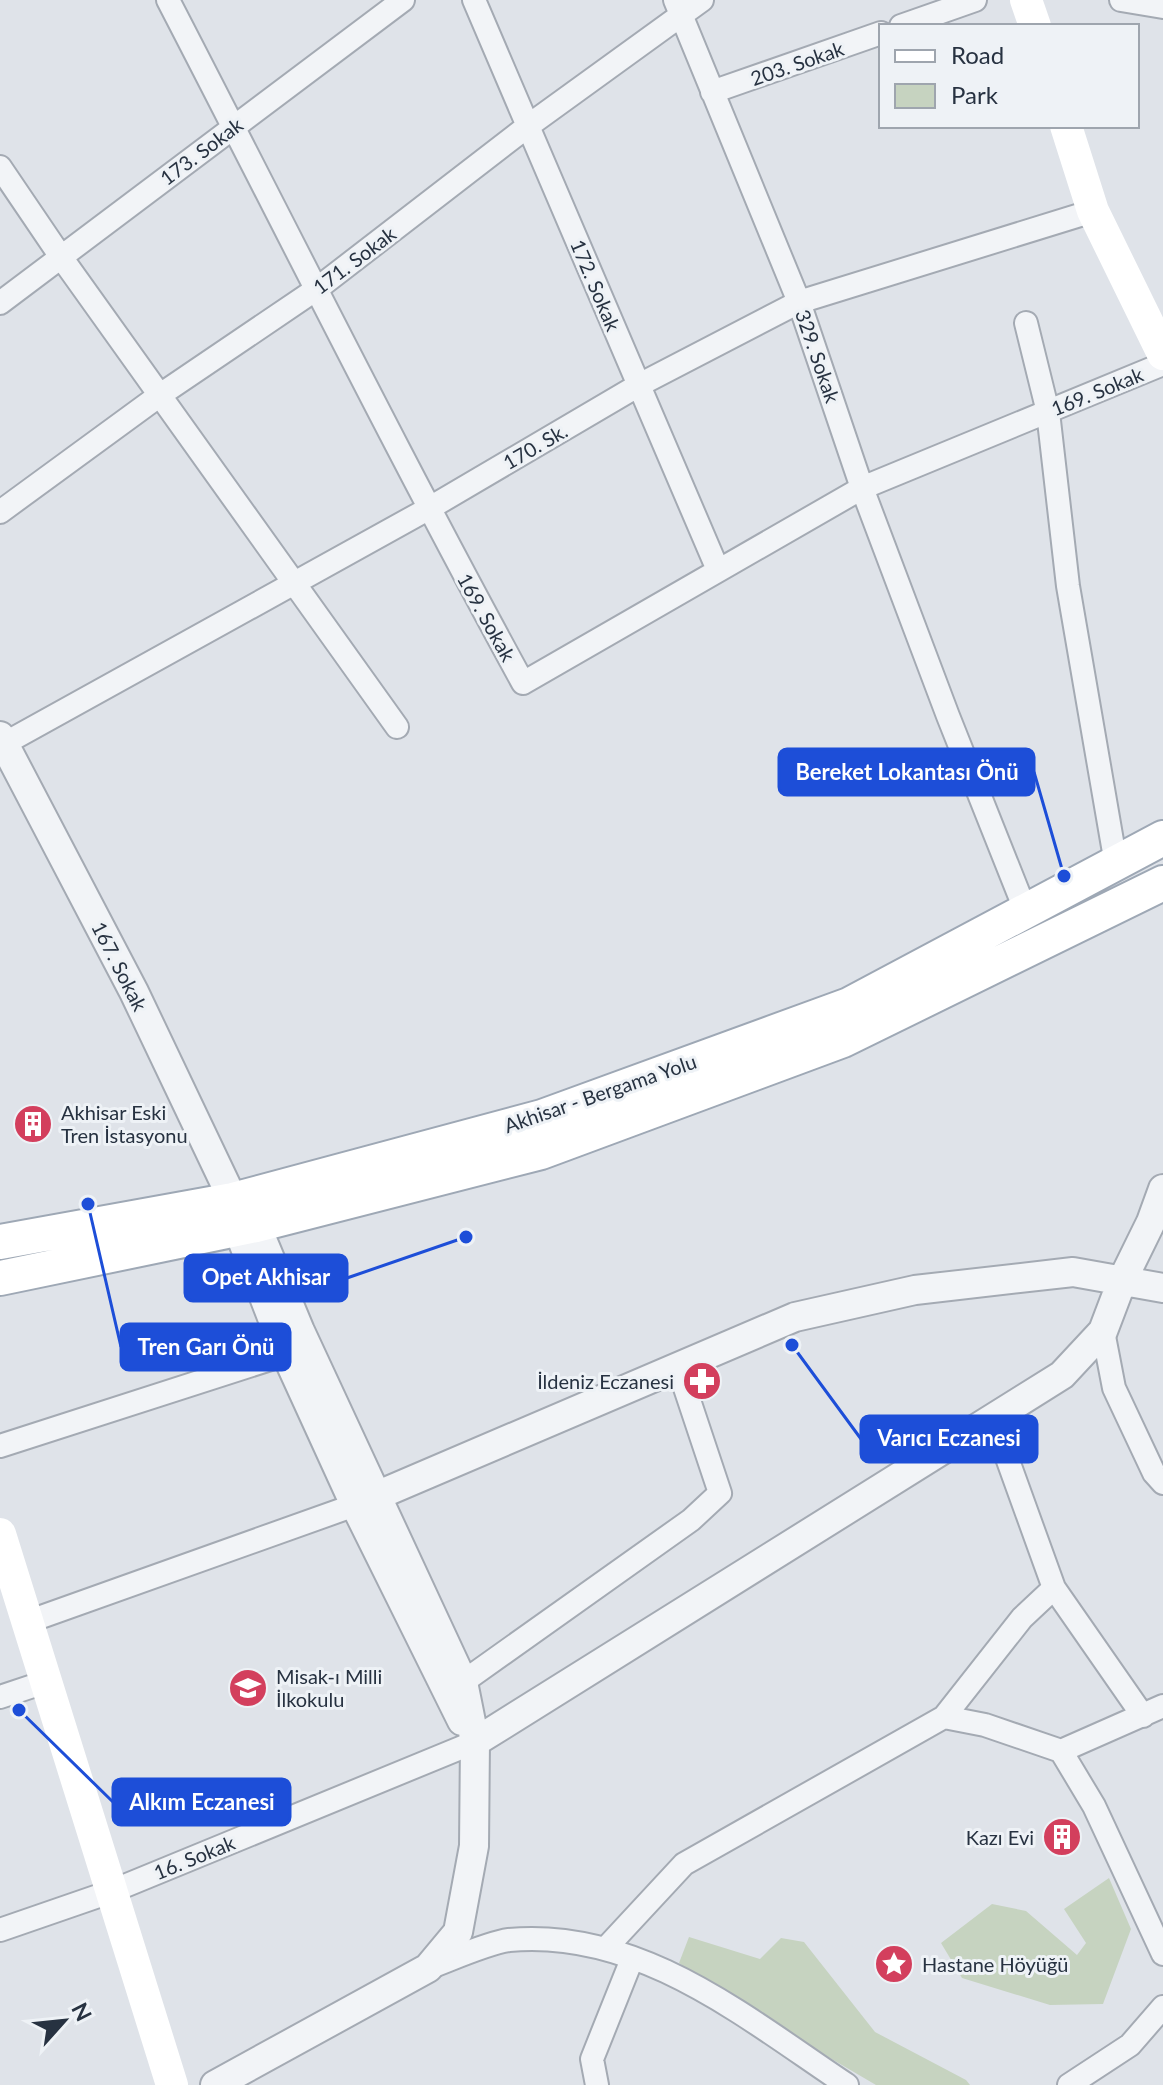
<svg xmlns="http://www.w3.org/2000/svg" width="1163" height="2085" viewBox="0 0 1163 2085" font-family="Lato,sans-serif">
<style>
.green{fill:#c6d3c0}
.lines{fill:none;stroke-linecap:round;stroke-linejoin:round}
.minor-casing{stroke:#a4aab3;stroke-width:26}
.tertiary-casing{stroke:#a4aab3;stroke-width:32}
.primary-casing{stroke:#9ea8b5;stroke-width:38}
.minor{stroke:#f2f4f7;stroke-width:22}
.tertiary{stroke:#f2f4f7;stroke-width:28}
.secondary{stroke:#fff;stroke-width:32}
.primary{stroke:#fff;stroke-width:34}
.labels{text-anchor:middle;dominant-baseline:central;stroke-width:6;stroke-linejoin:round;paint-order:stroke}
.street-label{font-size:20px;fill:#273241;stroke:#eef2f6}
.poi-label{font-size:20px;fill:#273241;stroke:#eef2f6;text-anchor:start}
.leader{fill:none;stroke:#1d4ed8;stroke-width:3}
.callout-dot{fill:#1d4ed8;stroke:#eef2f6;stroke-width:3}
.callout{fill:#1d4ed8;stroke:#1d4ed8;stroke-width:3}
.callout-label{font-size:22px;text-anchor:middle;font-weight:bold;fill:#fff}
</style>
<rect width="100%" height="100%" fill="#dfe3e9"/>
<!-- green -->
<path class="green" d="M 1109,1878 L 1131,1929 L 1103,2004 L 1050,2005 L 962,1978 L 941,1943 L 992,1904 L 1026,1911 L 1077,1955 L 1086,1943 L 1064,1909 Z
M 689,1937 L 760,1959 L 781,1938 L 804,1942 L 875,2032 L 966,2080 L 970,2085 L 876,2085 L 731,2000 L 679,1963 Z"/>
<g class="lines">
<!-- minor casing -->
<g class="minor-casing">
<path id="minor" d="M 168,0 C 286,228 400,458 523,683 L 862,488 L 1163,364
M 474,0 L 718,570
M 675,0 L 799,302 L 862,488 L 948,716 L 1026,912
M 1121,0 L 1163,7
M 901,26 L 975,0
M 712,92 L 881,33
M 0,167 L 61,257 L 397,727
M 0,303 L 403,0
M 1026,323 L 1048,412 L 1068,586 L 1116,864
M 0,512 L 160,395 L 318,288 L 528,126 L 702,0
M 0,746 L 428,509 L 639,385 L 799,302 L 1093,211
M 1103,1331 L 1114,1388 L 1154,1473 L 1163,1483
M 993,1419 L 1054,1588 L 1143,1716
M 0,1446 L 286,1354
M 27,1622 L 355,1505
M 463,1682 L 691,1520 L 720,1493 L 678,1367
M 0,1697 L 45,1682
M 944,1717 L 1022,1618 L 1054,1588
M 1061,1751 L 1163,1706
M 0,1930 L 110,1892 L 475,1742
M 606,1948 L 684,1864 L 944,1717 L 985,1725 L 1061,1751 L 1094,1806 L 1163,1954
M 428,1968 C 450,1960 487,1943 509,1940 C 639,1928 746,2018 847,2085
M 597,2085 L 592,2059 L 632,1959
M 1069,2085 L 1130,2045 L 1163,2007"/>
</g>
<!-- tertiary casing -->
<g class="tertiary-casing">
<path id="tertiary" d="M 0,736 L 134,992 L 233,1200 L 256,1225 L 300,1331 L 463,1682 L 475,1742 L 474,1846 L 458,1932 L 428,1968 L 215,2085
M 236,1224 L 286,1354 L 355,1505 L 462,1721
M 355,1505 L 795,1317 L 915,1290 L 1073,1272 L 1163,1288
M 475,1742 L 1062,1375 L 1103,1331 L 1122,1281 L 1151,1222 L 1163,1189"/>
</g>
<!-- primary casing -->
<g class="primary-casing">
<path id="primary" d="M 0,1242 L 233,1200 L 542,1117 L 849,1005 L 1163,838
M 0,1278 L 256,1225 L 541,1152 L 843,1040 L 1163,883"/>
</g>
<!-- minor -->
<use href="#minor" class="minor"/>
<!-- tertiary -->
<use href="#tertiary" class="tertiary"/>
<!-- secondary -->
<path class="secondary" d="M 1026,0 L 1035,26
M 1066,126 L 1093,211 L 1163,354
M 0,1534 L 172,2085"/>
<!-- primary -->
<use href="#primary" class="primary"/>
</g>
<!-- icons -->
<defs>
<g id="building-disc" transform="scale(2)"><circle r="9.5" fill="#d33f5d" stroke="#eef2f6"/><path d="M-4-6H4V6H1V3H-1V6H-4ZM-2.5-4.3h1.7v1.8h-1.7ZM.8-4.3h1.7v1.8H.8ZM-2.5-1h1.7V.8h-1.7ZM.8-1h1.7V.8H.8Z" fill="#fff"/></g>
<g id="pharmacy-disc" transform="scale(2)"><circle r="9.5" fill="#d33f5d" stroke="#eef2f6"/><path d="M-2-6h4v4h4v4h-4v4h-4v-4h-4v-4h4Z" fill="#fff"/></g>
<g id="school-disc" transform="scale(2)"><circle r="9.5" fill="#d33f5d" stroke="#eef2f6"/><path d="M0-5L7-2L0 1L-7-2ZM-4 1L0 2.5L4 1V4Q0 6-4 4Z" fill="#fff"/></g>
<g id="sight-disc" transform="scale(2)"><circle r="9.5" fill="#d33f5d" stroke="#eef2f6"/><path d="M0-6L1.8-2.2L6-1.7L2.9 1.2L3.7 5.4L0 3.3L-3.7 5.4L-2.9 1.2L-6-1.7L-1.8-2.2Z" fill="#fff"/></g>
</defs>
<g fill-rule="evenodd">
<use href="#building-disc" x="33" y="1124"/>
<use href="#pharmacy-disc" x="702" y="1381"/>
<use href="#school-disc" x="248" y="1688"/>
<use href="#building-disc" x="1062" y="1837"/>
<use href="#sight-disc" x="894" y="1964"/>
</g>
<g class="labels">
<!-- street labels -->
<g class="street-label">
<text transform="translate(797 63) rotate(-19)">203. Sokak</text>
<text transform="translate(201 151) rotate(-37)">173. Sokak</text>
<text transform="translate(354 260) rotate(-37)">171. Sokak</text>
<text transform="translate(596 285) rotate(67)">172. Sokak</text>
<text transform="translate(818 356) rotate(71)">329. Sokak</text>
<text transform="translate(1097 391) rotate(-22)">169. Sokak</text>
<text transform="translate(535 446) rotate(-30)">170. Sk.</text>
<text transform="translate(487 617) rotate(61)">169. Sokak</text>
<text transform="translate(120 966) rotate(63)">167. Sokak</text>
<text transform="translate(600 1093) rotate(-19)">Akhisar - Bergama Yolu</text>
<text transform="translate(194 1857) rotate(-22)">16. Sokak</text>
</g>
<!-- poi labels -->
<g class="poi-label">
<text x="61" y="1112">Akhisar Eski<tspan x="61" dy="23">Tren İstasyonu</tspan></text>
<text x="674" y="1381" text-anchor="end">İldeniz Eczanesi</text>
<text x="276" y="1676">Misak-ı Milli<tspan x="276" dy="23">İlkokulu</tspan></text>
<text x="1034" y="1837" text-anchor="end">Kazı Evi</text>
<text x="922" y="1964">Hastane Höyüğü</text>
</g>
</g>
<!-- callouts -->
<path class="leader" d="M1064 876L1034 772M466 1237L347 1278M88 1204L121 1347M792 1345L861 1439M19 1710L113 1802"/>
<g class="callout-dot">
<circle cx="1064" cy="876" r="8"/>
<circle cx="466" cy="1237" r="8"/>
<circle cx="88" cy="1204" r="8"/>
<circle cx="792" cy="1345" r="8"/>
<circle cx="19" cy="1710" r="8"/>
</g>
<g class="callout">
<rect x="779" y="749" width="255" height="46" rx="8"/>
<rect x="185" y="1255" width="162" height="46" rx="8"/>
<rect x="121" y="1324" width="169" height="46" rx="8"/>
<rect x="861" y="1416" width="176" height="46" rx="8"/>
<rect x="113" y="1779" width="177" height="46" rx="8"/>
</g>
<g class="callout-label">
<text x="907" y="780">Bereket Lokantası Önü</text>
<text x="266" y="1285">Opet Akhisar</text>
<text x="206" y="1355">Tren Garı Önü</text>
<text x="949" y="1446">Varıcı Eczanesi</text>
<text x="202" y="1810">Alkım Eczanesi</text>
</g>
<!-- legend -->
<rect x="879" y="24" width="260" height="104" fill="#eef2f6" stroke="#9ea5ae" stroke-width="2"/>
<rect x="895" y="50" width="40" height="12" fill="#ffffff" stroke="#9ea5ae" stroke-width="2"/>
<text x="951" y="64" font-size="24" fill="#273241">Road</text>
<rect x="895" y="84" width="40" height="24" fill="#c6d3c0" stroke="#9ea5ae" stroke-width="2"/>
<text x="951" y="104" font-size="24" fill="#273241">Park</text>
<!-- north arrow -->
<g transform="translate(64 2021) rotate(63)" stroke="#eef2f6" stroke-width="6" paint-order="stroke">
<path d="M0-6L14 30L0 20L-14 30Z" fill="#273241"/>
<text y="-12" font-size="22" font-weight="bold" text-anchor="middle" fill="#273241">N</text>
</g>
</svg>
